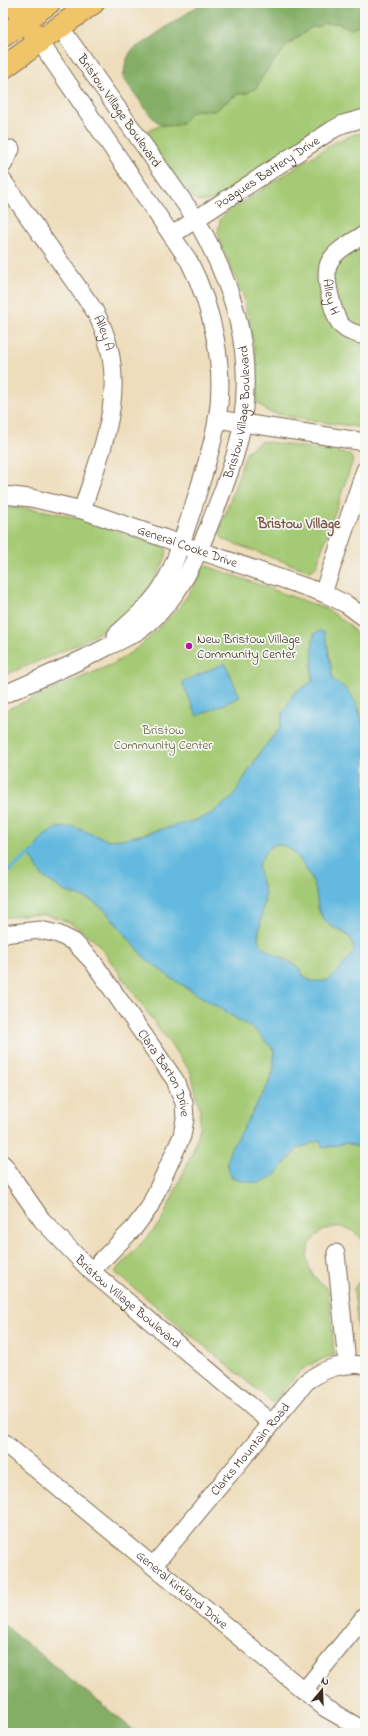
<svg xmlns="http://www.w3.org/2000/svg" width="368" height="1736" viewBox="0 0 368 1736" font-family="'Indie Flower',sans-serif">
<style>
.green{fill:#a5ca74;stroke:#707a49}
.forest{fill:#84ae66;stroke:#606c42}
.water{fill:#63b9df;stroke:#4f727e;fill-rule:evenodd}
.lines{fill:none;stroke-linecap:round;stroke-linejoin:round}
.stream{stroke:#63b9df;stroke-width:4}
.minor-casing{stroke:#7a6955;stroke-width:19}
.major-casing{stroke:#7a6955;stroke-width:23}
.highway-casing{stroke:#7a6955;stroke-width:24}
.minor{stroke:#fff;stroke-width:17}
.major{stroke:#f0c469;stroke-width:21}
.highway{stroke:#f0c469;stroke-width:22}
.poi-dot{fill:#b5179e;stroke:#f6f6f2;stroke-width:1.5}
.labels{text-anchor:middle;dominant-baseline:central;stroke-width:3.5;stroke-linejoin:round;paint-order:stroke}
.street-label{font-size:13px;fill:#3b2a1e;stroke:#f6f6f2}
.poi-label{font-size:13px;fill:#3b2a1e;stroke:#f6f6f2;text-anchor:start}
.park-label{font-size:13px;fill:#5b5a38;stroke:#f6f6f2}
.neighbourhood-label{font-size:14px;font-weight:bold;fill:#7a5445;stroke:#f6f6f2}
</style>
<rect width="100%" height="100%" fill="#f6f6f2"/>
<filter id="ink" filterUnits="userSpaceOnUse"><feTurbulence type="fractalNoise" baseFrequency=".025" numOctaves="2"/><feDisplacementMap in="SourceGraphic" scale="8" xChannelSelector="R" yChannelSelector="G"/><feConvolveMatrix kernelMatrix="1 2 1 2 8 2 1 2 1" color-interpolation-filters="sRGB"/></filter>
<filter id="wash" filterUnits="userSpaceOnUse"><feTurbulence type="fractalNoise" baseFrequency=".012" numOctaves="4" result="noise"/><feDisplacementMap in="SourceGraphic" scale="16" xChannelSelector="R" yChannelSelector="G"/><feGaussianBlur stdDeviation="0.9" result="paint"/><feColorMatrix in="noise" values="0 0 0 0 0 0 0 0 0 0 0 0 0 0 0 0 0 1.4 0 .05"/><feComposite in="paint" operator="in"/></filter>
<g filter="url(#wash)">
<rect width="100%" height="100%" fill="#edb"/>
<!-- green -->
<path class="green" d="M 365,3 L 365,109 L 213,200 L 199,202 L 188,194 L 144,133 L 161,125 L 173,126 L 182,123 L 190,113 L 197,110 L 214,111 L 238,94 L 247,93 L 256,88 L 261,77 L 288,44 L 312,27 L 318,27 L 323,23 L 337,23 L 350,28 L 362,17 Z
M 365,133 L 365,428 L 301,419 L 268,412 L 257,402 L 255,351 L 243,295 L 221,244 L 218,232 L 220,219 L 229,211 L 335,142 L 355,134 Z
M 262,441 L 349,454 L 353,460 L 316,567 L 310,571 L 224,540 L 219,533 L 247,451 Z
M 3,507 C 58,507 111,530 162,546 L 167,550 C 166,560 161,567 157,576 C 125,633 60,651 3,676 Z
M 207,566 L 321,607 L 336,615 L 349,625 L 365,644 L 365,733 L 359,709 L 348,691 L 333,680 L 328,646 L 311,663 L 312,682 L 294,693 L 283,713 L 280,728 L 261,751 L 232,798 L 211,814 L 193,821 L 125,839 L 108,840 L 93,835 L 43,837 L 31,854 L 42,876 L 64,891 L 90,900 L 103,908 L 145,958 L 171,978 L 255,1030 L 274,1050 C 277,1084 247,1122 230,1150 L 274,1176 L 297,1149 L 321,1140 L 323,1148 L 346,1143 L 365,1149 L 365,1244 C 342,1206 292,1238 312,1273 C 316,1280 323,1285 329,1291 L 334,1355 L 315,1362 L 301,1370 L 273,1403 L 115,1272 L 161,1222 L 193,1151 L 199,1129 L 200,1110 L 191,1073 L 99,945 C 67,915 46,910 3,918 L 3,711 L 113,664 L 139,647 L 173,614 L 188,595 L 203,568 Z
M 274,844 C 277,845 283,845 286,846 C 297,852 312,876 315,888 C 318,900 316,910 324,920 C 335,933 352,929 354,951 C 346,963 326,991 309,980 C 301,975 299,966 290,961 C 279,955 262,953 259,939 C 257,933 264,905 265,896 C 265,886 258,875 258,866 C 259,858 268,849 274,844 Z
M 365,1272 L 365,1353 L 360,1352 L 354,1289 Z"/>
<!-- forest -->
<path class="forest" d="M 202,3 L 365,3 L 358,26 L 350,28 L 337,23 L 323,23 L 318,27 L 312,27 L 288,44 L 262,77 L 256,88 L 247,93 L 237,94 L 214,111 L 197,110 L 190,113 L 183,123 L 173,126 L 161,125 L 151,116 L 123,78 L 126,61 L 131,51 Z
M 3,1624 L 137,1733 L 3,1733 Z"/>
<!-- water -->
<path class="water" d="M 319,631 L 324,632 L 326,638 L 333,680 C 338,684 344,686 348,691 C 359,703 361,718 365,733 L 365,1149 L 346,1143 L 323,1148 L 320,1140 L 297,1149 L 274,1176 L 259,1183 L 242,1181 L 231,1177 L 227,1163 L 230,1150 L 268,1085 L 274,1070 L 274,1050 L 255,1030 L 171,978 L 145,958 L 103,908 L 90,900 L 64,891 L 42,876 L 30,854 L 43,837 L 56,828 L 74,827 L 108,840 L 125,839 L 193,821 L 211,814 L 232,798 L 261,751 L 280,728 L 283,713 L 294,693 L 312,682 C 314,666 311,651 314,634 ZM 274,844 C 277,845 283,845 286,846 C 297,852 312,876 315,888 C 318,900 316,910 325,920 C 335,933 353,929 354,951 L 340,970 L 327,981 L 311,981 L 303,976 L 298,967 L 272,953 L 263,947 L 258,938 L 265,895 L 258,866 L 265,853 Z
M 225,663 L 240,697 L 197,716 L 182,682 Z"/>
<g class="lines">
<!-- stream -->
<path class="stream" d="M 3,875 L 30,854"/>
</g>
</g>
<g filter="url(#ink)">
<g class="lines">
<!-- minor casing -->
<g class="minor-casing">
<g id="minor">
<path d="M 40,42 L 189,261 C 213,308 226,369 217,420 C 212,451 201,481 192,511 C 183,536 176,564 162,587 C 150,606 132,620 116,635"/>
<path d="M 3,165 L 11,149"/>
<path id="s1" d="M 3,181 L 94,310 C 133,378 104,443 82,510"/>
<path id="s2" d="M 365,234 C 353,242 335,250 329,263 C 323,276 333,316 342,326 C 348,332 357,334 365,336"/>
<path id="s3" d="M 172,235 L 332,130 L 343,124 L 365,118"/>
<path d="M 217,419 L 365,442"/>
<path id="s4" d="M 3,495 L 31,498 L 82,510 L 323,593 L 346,604 L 365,618"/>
<path d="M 323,593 L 365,470"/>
<path id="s5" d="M 3,695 C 38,679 73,665 107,647 C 121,640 137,634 149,623 C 180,596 196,559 211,521 C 223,490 237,457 242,424 C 254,348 233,285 196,219 L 60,27"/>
<path id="s6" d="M 3,934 L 40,930 L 58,934 L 74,942 L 93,962 L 175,1080 L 184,1103 L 185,1119 L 182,1136 L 149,1208 L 134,1228 L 91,1271"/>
<path id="s7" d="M 3,1164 L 42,1220 L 91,1271 L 271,1423"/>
<path d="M 336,1253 L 347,1363"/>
<path id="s8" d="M 3,1442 L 325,1708 L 365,1731"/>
<path id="s9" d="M 153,1566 L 306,1382 C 325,1368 341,1363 365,1365"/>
<path d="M 304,1691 L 365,1616"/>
</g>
</g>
<!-- major casing -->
<g class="major-casing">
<path id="major" d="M 11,3 L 40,42"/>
</g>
<!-- highway casing -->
<g class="highway-casing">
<path id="highway" d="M 3,36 L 49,3
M 3,68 L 93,3"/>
</g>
<!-- minor -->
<use href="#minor" class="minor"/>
<!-- major -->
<use href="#major" class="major"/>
<!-- highway -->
<use href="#highway" class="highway"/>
</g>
</g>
<!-- markers -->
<circle class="poi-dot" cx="189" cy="646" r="4"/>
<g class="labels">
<!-- street labels -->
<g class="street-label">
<text transform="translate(119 111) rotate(55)">Bristow Village Boulevard</text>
<text stroke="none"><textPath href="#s3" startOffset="114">Poagues Battery Drive</textPath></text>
<text stroke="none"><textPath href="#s2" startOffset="81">Alley H</textPath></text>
<text stroke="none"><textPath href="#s1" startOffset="183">Alley A</textPath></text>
<text stroke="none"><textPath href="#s5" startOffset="397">Bristow Village Boulevard</textPath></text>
<text stroke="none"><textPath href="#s4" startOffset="192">General Cooke Drive</textPath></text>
<text stroke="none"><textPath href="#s6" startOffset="234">Clara Barton Drive</textPath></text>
<text stroke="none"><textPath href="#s7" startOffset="187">Bristow Village Boulevard</textPath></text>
<text stroke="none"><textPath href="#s9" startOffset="152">Clarks Mountain Road</textPath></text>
<text stroke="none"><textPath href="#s8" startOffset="232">General Kirkland Drive</textPath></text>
</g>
<!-- poi labels -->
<g class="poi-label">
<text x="197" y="639">New Bristow Village<tspan x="197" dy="15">Community Center</tspan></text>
</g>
<!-- park labels -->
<g class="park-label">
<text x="163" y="730">Bristow<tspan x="163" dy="15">Community Center</tspan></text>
</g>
<!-- neighbourhood labels -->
<g class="neighbourhood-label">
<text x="299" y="524">Bristow Village</text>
</g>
</g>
<!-- margin -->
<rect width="368" height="1736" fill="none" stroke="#f6f6f2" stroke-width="16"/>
<!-- north arrow -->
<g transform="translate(322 1690) rotate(19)" stroke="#f6f6f2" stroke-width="3" paint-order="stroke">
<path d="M0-3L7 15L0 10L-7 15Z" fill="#3b2a1e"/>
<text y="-6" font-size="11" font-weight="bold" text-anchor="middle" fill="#3b2a1e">N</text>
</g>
</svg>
